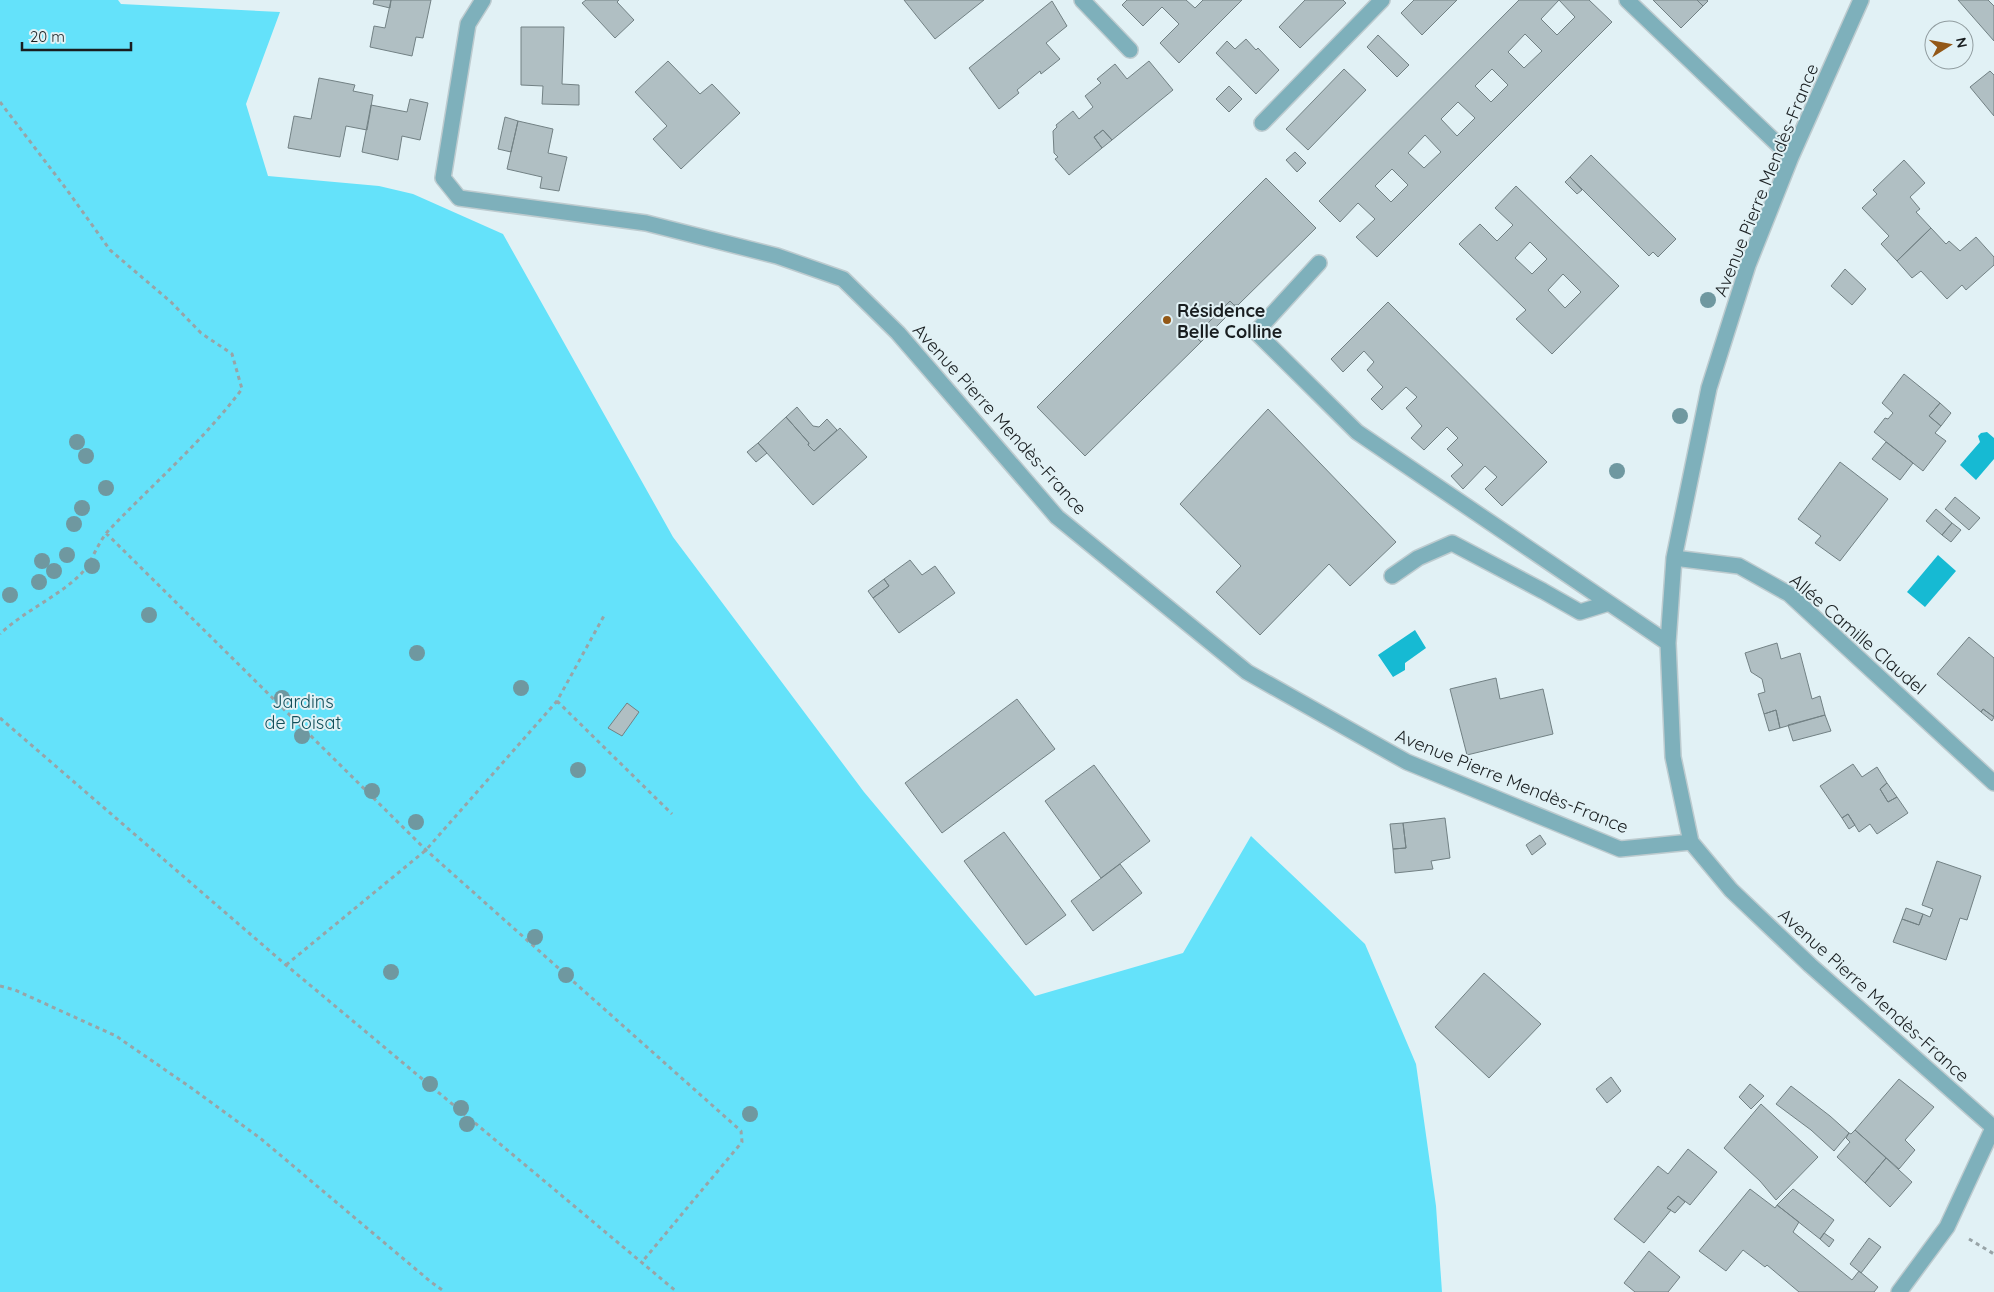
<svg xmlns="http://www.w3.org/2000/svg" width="1994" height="1292" viewBox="0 0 1994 1292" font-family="Quicksand,sans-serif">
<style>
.green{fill:#64e2fa}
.water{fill:#16bad3}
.building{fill:#b0bfc3;stroke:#728184;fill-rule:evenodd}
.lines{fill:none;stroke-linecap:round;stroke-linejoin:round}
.minor-casing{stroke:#bdcbcf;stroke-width:18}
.path{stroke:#98a4a7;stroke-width:3;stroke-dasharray:4 4;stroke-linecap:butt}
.minor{stroke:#7eb0bb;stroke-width:15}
.tree{fill:#6f98a0}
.poi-dot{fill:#935817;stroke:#e1f1f5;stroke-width:2}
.labels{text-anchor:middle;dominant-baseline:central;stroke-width:4;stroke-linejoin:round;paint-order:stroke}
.street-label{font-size:18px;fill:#191e20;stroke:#e1f1f5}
.poi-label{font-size:18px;font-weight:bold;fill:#191e20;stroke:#e1f1f5;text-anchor:start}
.park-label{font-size:18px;fill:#124f5a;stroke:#e1f1f5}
</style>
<rect width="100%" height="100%" fill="#e1f1f5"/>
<!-- green -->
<path class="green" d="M 0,0 L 118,0 L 121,4 L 280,12 L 246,104 L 268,176 L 379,186 L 413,194 L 503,234 L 673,537 L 864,792 L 1035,996 L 1183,953 L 1251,836 L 1365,944 L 1416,1064 L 1436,1206 L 1442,1292 L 0,1292 Z"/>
<!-- water -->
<path class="water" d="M 1987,432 L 1994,438 L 1994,459 L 1976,480 L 1960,465 L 1980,442 L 1978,436 L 1981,433 Z
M 1938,555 L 1956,571 L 1925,607 L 1907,592 Z
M 1415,630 L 1426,648 L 1405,663 L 1405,670 L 1393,677 L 1378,655 Z"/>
<!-- building -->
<path class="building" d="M 374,0 L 391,0 L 390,8 L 373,4 Z
M 391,0 L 431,0 L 423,38 L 416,37 L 412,56 L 370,47 L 374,26 L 385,28 Z
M 586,0 L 619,0 L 617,2 L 634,20 L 615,38 L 582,3 Z
M 904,0 L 984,0 L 935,39 Z
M 1127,0 L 1186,0 L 1195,8 L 1203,0 L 1242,0 L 1179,63 L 1160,43 L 1179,24 L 1162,7 L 1143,26 L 1122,5 Z
M 1305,0 L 1343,0 L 1346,3 L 1300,48 L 1279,27 Z
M 1414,0 L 1457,0 L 1422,35 L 1401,13 Z
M 1519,0 L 1589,0 L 1612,22 L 1377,257 L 1356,237 L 1375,219 L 1358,203 L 1340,222 L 1319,201 ZM 1559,0 L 1575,17 L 1557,35 L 1541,19 ZM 1525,34 L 1542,51 L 1524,68 L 1508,52 ZM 1492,69 L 1508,85 L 1491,102 L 1475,86 ZM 1458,102 L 1475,118 L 1457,136 L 1441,119 ZM 1425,135 L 1441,152 L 1424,168 L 1408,153 ZM 1392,169 L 1408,185 L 1391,202 L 1375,186 Z
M 1653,0 L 1697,0 L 1703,6 L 1681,28 Z
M 1697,0 L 1707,0 L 1708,1 L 1703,6 Z
M 1958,0 L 1988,0 L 1994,6 L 1994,41 Z
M 1052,1 L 1067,26 L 1046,43 L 1060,59 L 1041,74 L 1040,71 L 1017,90 L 1019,93 L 999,109 L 969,68 Z
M 521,27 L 564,27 L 562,84 L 579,85 L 579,105 L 542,104 L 543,86 L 521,85 Z
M 1378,35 L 1409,65 L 1397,77 L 1367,47 Z
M 1246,39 L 1256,50 L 1258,48 L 1279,70 L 1256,94 L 1216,53 L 1227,41 L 1235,49 Z
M 668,61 L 700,94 L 712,84 L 740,113 L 681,169 L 653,139 L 667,126 L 635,92 Z
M 1149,61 L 1173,90 L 1112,140 L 1103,130 L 1094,137 L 1102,148 L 1069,175 L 1055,159 L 1058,157 L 1054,153 L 1053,131 L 1057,127 L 1056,125 L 1073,111 L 1079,119 L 1093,107 L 1085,96 L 1101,83 L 1097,79 L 1115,64 L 1127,79 Z
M 1344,69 L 1366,90 L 1308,150 L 1286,129 Z
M 1990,71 L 1994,75 L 1994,116 L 1970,87 Z
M 319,78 L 355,85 L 353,91 L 373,95 L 367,130 L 346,126 L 340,157 L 288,148 L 294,116 L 311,119 Z
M 1229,86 L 1242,99 L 1229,112 L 1216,99 Z
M 410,99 L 428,103 L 420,140 L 402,136 L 398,160 L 362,152 L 371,105 L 407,112 Z
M 505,117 L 518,121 L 511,152 L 498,149 Z
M 518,121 L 553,129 L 548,153 L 567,157 L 559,191 L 540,188 L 542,177 L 507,169 Z
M 1103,130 L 1112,140 L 1102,148 L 1094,137 Z
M 1295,152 L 1306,163 L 1297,172 L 1286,160 Z
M 1591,155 L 1676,239 L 1658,257 L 1653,252 L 1649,256 L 1570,177 Z
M 1904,160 L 1925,183 L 1910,197 L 1920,209 L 1916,212 L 1931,228 L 1897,261 L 1881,244 L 1889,236 L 1862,208 L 1877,194 L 1873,190 Z
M 1570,177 L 1582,190 L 1577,194 L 1565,182 Z
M 1266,178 L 1316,228 L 1238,305 L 1234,305 L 1230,301 L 1195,336 L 1201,342 L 1085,456 L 1037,407 Z
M 1516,186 L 1619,286 L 1552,354 L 1516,319 L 1526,310 L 1459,244 L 1480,224 L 1497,241 L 1513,225 L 1495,208 ZM 1530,242 L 1547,259 L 1532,274 L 1515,258 ZM 1563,274 L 1581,292 L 1565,308 L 1548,290 Z
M 1931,228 L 1946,244 L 1949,241 L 1960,251 L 1976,237 L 1994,257 L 1994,265 L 1966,290 L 1962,285 L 1947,299 L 1921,271 L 1912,278 L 1897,261 Z
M 1845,269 L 1866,289 L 1852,305 L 1831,286 Z
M 1230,301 L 1236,307 L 1201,342 L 1195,336 Z
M 1388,302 L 1547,462 L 1502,506 L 1485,489 L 1497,477 L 1485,466 L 1463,489 L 1451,476 L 1463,465 L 1447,449 L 1458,438 L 1447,427 L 1424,450 L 1411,438 L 1422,426 L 1406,408 L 1417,397 L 1406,387 L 1382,410 L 1371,399 L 1383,387 L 1367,370 L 1374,362 L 1364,351 L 1343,372 L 1331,359 Z
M 1904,374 L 1940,403 L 1929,416 L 1941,426 L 1935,433 L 1946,441 L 1923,471 L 1874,432 L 1885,418 L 1888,419 L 1893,413 L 1882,403 Z
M 1940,403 L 1951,413 L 1941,426 L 1929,416 Z
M 797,407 L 813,426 L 819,427 L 827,419 L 837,430 L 814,451 L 808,445 L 809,443 L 786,417 Z
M 1268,409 L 1396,542 L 1350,586 L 1329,564 L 1260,635 L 1216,592 L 1241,566 L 1180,504 Z
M 786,417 L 809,443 L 808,445 L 814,451 L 840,428 L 867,457 L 813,505 L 758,443 Z
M 1886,442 L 1913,463 L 1900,480 L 1872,459 Z
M 758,443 L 767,453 L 756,462 L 747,452 Z
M 1840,462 L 1888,499 L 1840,561 L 1815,543 L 1821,536 L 1798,519 Z
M 1955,497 L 1980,518 L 1969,530 L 1945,509 Z
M 1936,509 L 1952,523 L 1942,535 L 1926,521 Z
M 1952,523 L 1961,530 L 1951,542 L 1942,535 Z
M 910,560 L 922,575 L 935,566 L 955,593 L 899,633 L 873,598 L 889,586 L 884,579 Z
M 884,579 L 889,586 L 873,598 L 868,591 Z
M 1969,637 L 1994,658 L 1994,717 L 1983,709 L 1981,712 L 1937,674 Z
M 1777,643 L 1781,659 L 1800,653 L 1812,699 L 1820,696 L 1825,715 L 1780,728 L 1776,710 L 1764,714 L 1758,694 L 1765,692 L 1762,679 L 1751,672 L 1745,653 Z
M 1496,678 L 1500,699 L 1543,689 L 1553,734 L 1467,755 L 1450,689 Z
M 1017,699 L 1055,749 L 942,833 L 905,783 Z
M 627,703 L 639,712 L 622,736 L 608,728 Z
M 1983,709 L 1994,717 L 1992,721 L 1981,712 Z
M 1776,710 L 1780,728 L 1769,731 L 1764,714 Z
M 1825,715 L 1831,731 L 1793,741 L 1788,725 Z
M 1853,764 L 1862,777 L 1877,767 L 1887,783 L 1880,789 L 1888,802 L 1897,797 L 1908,813 L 1877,834 L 1870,824 L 1859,832 L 1848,814 L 1842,818 L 1820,786 Z
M 1094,765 L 1150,841 L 1101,878 L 1045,801 Z
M 1887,783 L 1897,797 L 1888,802 L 1880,789 Z
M 1848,814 L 1855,825 L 1849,829 L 1842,818 Z
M 1445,818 L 1450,858 L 1431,861 L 1433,869 L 1395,873 L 1393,849 L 1406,848 L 1403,823 Z
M 1403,823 L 1406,848 L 1393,849 L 1390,824 Z
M 1004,832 L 1066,915 L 1026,945 L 964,861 Z
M 1540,835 L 1546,844 L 1532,855 L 1526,845 Z
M 1937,861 L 1981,876 L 1967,920 L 1960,918 L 1946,960 L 1893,942 L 1902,919 L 1919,925 L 1923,914 L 1930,917 L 1933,909 L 1922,905 Z
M 1120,864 L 1142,893 L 1093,931 L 1071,901 Z
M 1906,908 L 1923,914 L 1919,925 L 1902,919 Z
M 1484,973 L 1541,1024 L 1489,1078 L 1435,1027 Z
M 1611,1077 L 1621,1091 L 1607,1103 L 1596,1089 Z
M 1899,1079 L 1934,1107 L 1905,1140 L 1915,1150 L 1899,1169 L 1855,1130 Z
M 1750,1084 L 1764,1096 L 1751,1109 L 1739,1097 Z
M 1791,1086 L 1830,1116 L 1849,1133 L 1834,1151 L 1811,1130 L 1776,1104 Z
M 1761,1104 L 1818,1157 L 1776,1200 L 1760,1181 L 1724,1148 Z
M 1855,1130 L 1886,1158 L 1865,1183 L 1837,1157 L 1850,1142 L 1846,1138 L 1849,1133 L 1851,1134 Z
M 1688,1149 L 1717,1172 L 1690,1205 L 1678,1196 L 1667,1208 L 1671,1210 L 1644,1243 L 1614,1219 L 1658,1166 L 1668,1174 Z
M 1886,1158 L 1912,1182 L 1890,1207 L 1865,1183 Z
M 1750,1189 L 1775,1208 L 1777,1205 L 1799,1222 L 1793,1232 L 1852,1280 L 1859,1271 L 1878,1287 L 1874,1292 L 1799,1292 L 1767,1265 L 1765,1267 L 1743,1250 L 1726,1271 L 1699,1251 Z
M 1793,1189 L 1834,1220 L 1820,1239 L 1777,1205 Z
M 1678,1196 L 1685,1202 L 1675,1213 L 1667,1208 Z
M 1824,1233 L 1834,1240 L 1829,1247 L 1820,1239 Z
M 1869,1238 L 1881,1247 L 1861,1273 L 1850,1264 Z
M 1649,1251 L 1680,1277 L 1668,1292 L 1635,1292 L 1624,1283 Z"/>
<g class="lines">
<!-- minor casing -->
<g class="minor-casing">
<path id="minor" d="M 483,0 L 468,24 L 443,178 L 459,198 L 646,223 L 777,256 L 843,279 L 898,333 L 1057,517 L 1247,672 L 1407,762 L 1620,849 L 1691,842
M 1082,0 L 1130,50
M 1627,0 L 1791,157
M 1861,0 L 1791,157 L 1748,265 L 1709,388 L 1674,558 L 1668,643 L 1673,757 L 1691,842 L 1731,890 L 1810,965 L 1994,1128
M 1262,123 L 1382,0
M 1319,263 L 1256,332 L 1357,432 L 1668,643
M 1674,558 L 1739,566 L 1789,594 L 1994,783
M 1392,576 L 1418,558 L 1452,543 L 1543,591 L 1580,612 L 1609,603
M 1899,1292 L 1947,1227 L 1994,1126"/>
</g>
<!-- path -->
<path class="path" d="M 0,102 L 67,190 L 110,250 L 171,302 L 201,333 L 232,354 L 242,389 C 203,441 153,484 109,530 C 97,543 92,563 80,575 C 56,598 24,611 0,634
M 106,533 L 426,850 L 741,1131 L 742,1142 L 642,1262
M 557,701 L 672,814
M 0,718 L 286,965 L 677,1292
M 286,965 L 426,850 L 557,701 L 605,614
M 0,986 L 15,990 L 116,1036 L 190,1087 L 260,1138 L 431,1282 L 445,1292
M 1969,1239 L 1994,1254"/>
<!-- minor -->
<use href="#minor" class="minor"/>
</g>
<!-- trees -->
<g class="tree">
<circle cx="1708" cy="300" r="8"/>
<circle cx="1680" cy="416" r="8"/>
<circle cx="77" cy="442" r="8"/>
<circle cx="86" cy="456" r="8"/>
<circle cx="1617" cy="471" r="8"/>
<circle cx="106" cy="488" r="8"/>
<circle cx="82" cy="508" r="8"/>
<circle cx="74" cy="524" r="8"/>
<circle cx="67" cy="555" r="8"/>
<circle cx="42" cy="561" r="8"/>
<circle cx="92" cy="566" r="8"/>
<circle cx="54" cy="571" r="8"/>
<circle cx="39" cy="582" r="8"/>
<circle cx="10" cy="595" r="8"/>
<circle cx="149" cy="615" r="8"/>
<circle cx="417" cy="653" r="8"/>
<circle cx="521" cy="688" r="8"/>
<circle cx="282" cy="698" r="8"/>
<circle cx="302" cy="736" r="8"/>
<circle cx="578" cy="770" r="8"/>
<circle cx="372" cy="791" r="8"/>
<circle cx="416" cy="822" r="8"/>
<circle cx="535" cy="937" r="8"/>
<circle cx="391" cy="972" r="8"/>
<circle cx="566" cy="975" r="8"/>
<circle cx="430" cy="1084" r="8"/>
<circle cx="461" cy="1108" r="8"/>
<circle cx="750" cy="1114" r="8"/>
<circle cx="467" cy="1124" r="8"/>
</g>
<!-- markers -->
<circle class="poi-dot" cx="1167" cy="320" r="5"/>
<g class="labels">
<!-- street labels -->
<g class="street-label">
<text transform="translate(1766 180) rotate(-68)">Avenue Pierre Mendès-France</text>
<text transform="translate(1000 419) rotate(48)">Avenue Pierre Mendès-France</text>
<text transform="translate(1858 634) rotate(41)">Allée Camille Claudel</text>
<text transform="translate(1512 781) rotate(22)">Avenue Pierre Mendès-France</text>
<text transform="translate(1874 995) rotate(42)">Avenue Pierre Mendès-France</text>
</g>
<!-- poi labels -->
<g class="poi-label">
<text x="1177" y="310">Résidence<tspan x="1177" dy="21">Belle Colline</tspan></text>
</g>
<!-- park labels -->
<g class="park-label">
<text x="303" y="701">Jardins<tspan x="303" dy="21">de Poisat</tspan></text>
</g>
</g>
<!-- north arrow -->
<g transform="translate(1949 45) rotate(79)"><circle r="24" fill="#e1f1f5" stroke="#919da0"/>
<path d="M0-4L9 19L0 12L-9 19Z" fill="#935817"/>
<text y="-8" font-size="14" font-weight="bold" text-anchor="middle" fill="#191e20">N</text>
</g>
<!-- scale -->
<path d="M22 42v8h109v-8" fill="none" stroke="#191e20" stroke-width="2.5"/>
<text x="30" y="42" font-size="15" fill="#191e20" stroke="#e1f1f5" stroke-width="4" paint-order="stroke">20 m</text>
</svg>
